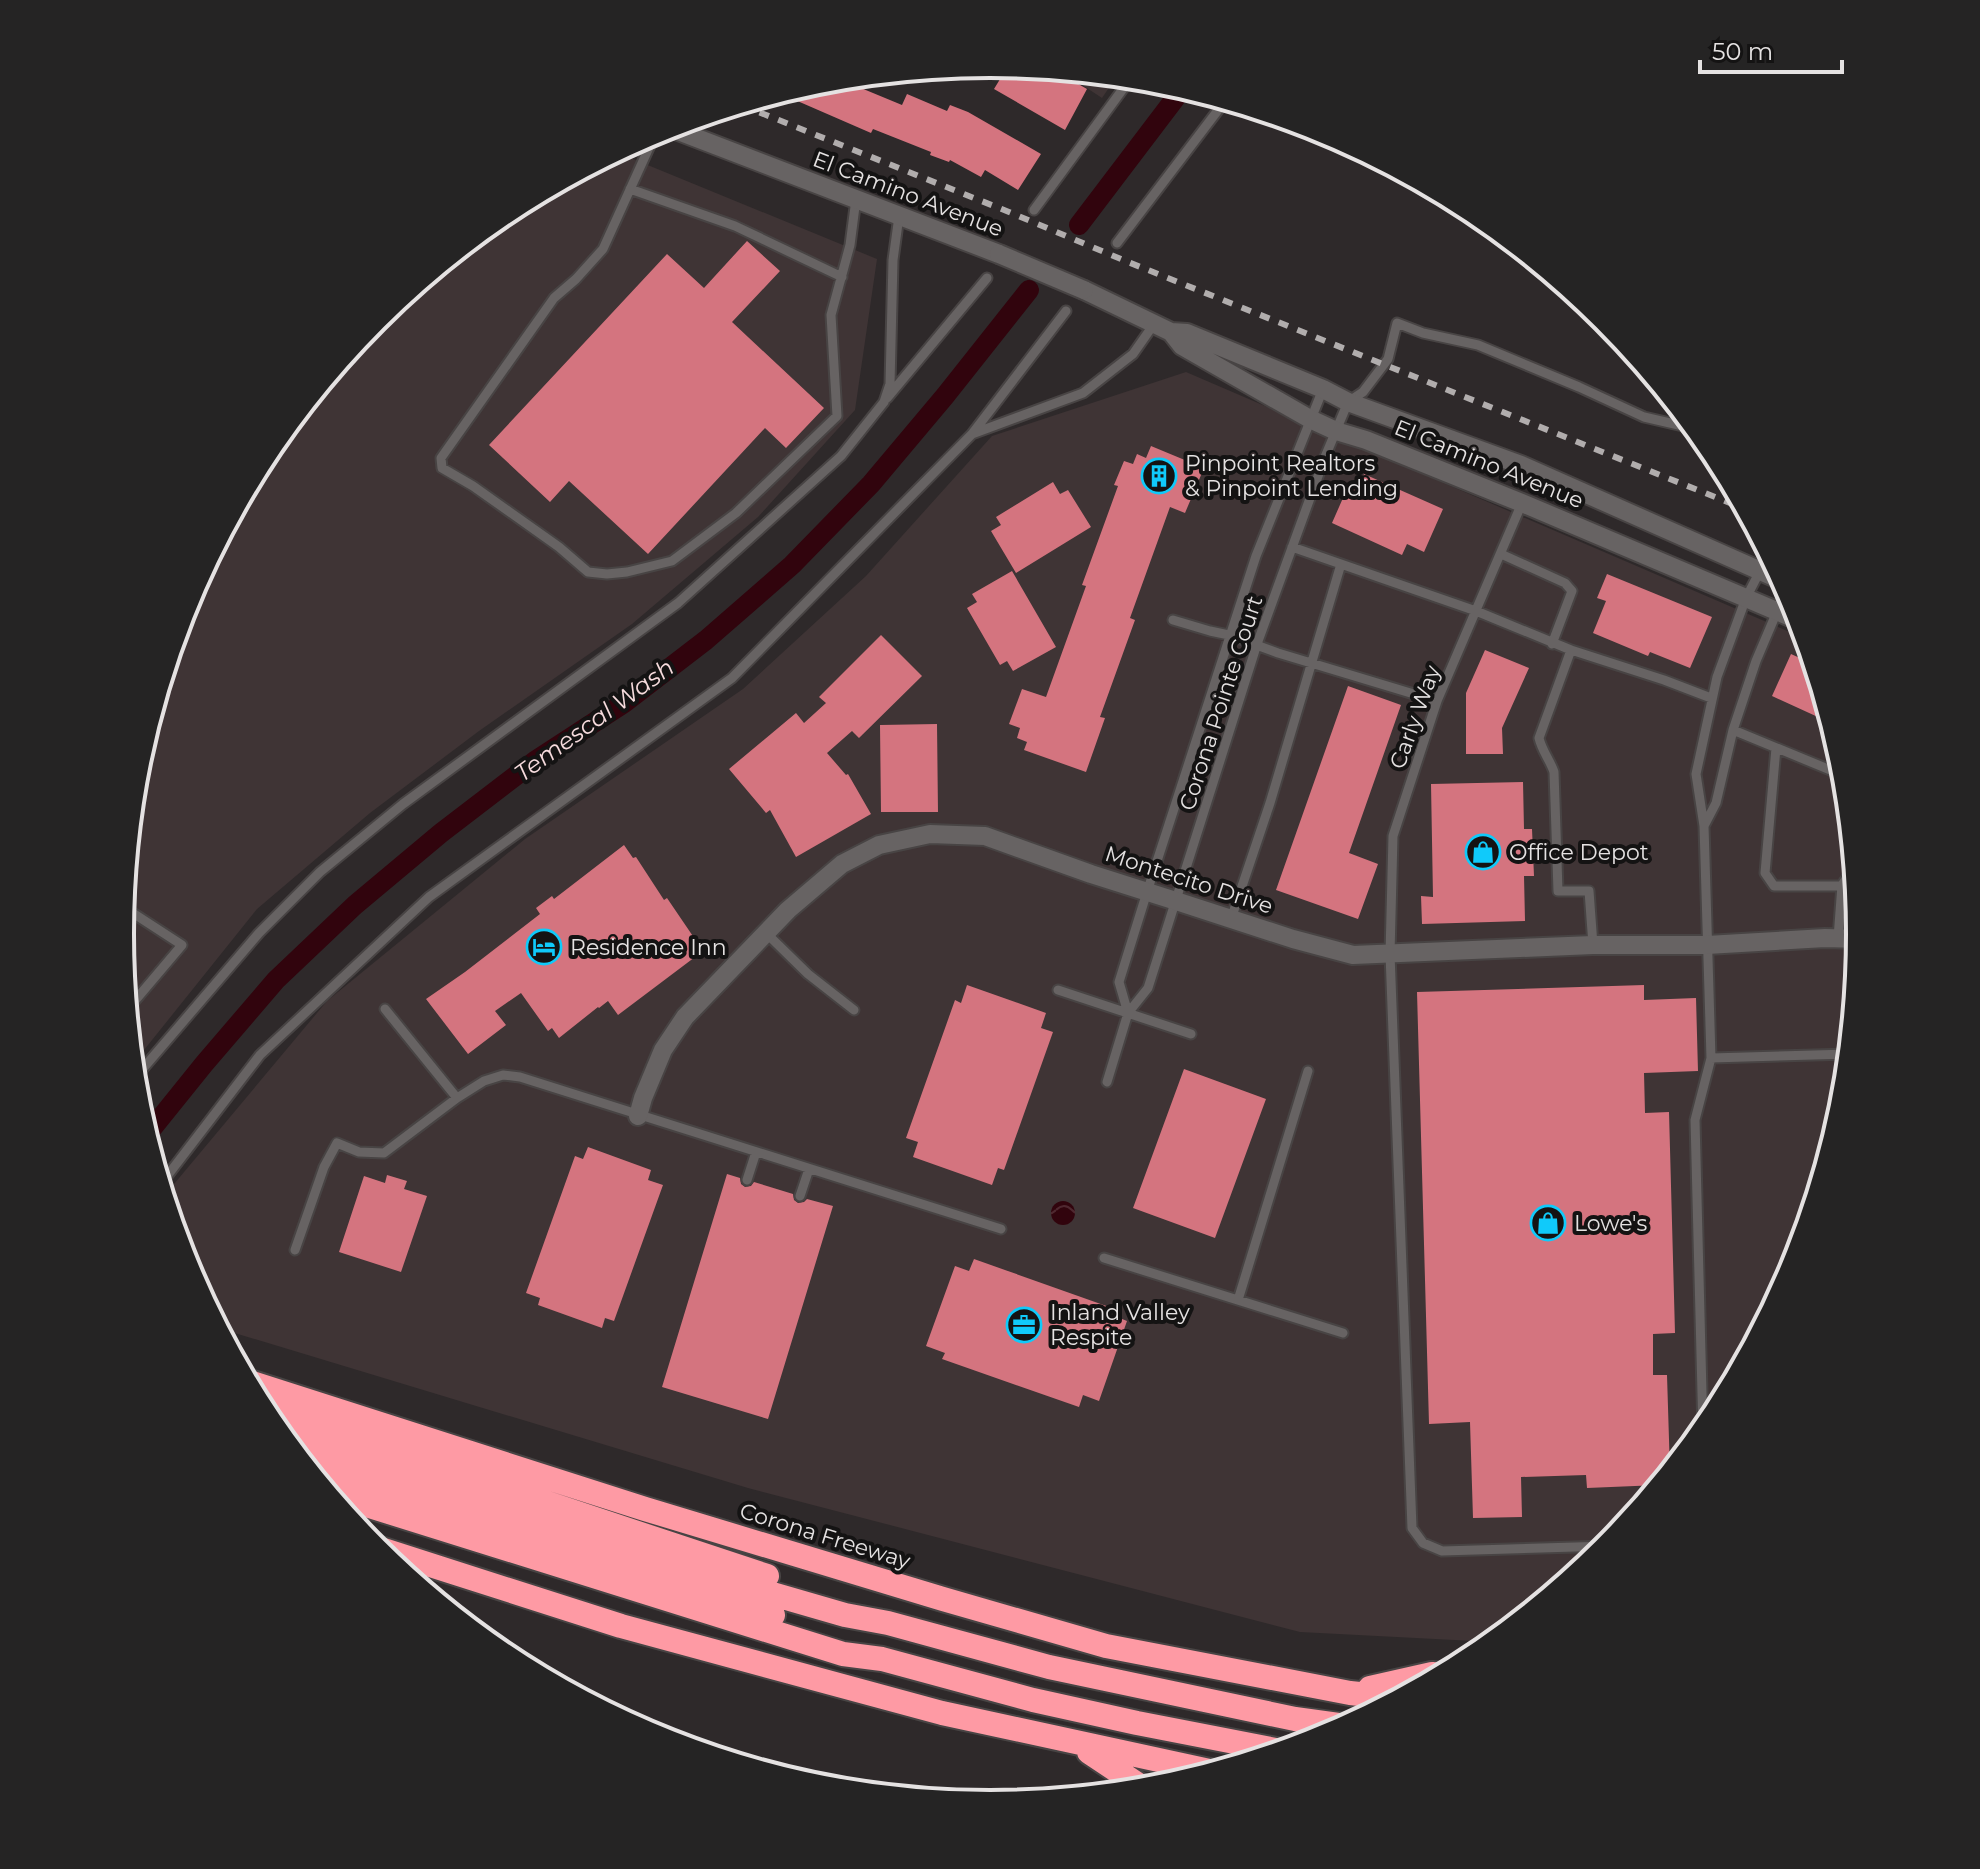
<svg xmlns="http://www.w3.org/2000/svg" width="1980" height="1869" viewBox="0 0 1980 1869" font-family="Montserrat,sans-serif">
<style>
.built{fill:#3f3435}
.water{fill:url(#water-waves)}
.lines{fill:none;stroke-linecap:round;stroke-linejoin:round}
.canal{stroke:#31040d;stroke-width:20}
.building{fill:#d4747f}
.lane-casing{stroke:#484444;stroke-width:13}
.street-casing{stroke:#484444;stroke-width:22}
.highway-casing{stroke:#484444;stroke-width:28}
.lane{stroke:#676363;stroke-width:9}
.street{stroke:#676363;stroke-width:18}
.highway{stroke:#fe9aa4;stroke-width:24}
.rail{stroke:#b1adad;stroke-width:6;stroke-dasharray:10 10;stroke-linecap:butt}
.street-bridge-casing{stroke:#484444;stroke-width:22;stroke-linecap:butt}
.street-bridge{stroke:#676363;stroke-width:18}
.labels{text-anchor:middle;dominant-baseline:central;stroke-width:8;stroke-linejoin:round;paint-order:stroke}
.street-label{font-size:22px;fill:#e5e2e2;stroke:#141313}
.poi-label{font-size:22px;fill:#e5e2e2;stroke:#141313;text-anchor:start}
.water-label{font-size:24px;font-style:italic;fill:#f6dbdd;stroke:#141313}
.rim{fill:none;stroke:#e5e2e2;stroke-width:4}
</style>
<defs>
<pattern id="water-waves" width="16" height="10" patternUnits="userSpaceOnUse" patternTransform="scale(2)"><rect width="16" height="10" fill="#31040d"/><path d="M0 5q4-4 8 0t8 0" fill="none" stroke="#4f2830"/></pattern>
</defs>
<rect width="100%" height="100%" fill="#2e292a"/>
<!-- built -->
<path class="built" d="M 1061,71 L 1117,76 L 1102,98 Z
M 616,152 L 877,259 L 855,410 L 758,517 L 632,624 L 479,731 L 370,813 L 257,909 L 132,1065 L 120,934 L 136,764 L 186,601 L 266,450 L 375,319 L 507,210 Z
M 1186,372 L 1806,639 L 1844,765 L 1860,935 L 1844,1105 L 1794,1268 L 1714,1419 L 1605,1550 L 1493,1642 L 1300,1632 L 748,1488 L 218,1328 L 186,1267 L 164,1196 L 327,1001 L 525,839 L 743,689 L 866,576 L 992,436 Z"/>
<!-- water -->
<path class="water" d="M1051 1213a12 12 0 1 1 24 0a12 12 0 1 1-24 0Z"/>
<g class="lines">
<!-- canal -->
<path class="canal" d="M 1079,225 L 1183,88
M 146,1136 L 204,1064 L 276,980 L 355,905 L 441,833 L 535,761 L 624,703 L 706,640 L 792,565 L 871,484 L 945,396 L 1029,290"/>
</g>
<!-- building -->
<path class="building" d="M 1008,66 L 1054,70 L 1087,89 L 1065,130 L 994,89 Z
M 844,78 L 844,81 L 902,105 L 907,94 L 947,111 L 950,105 L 968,112 L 1041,154 L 1018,190 L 985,170 L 981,177 L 950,160 L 949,162 L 930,155 L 931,152 L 873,129 L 871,133 L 779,93 L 821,81 Z
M 747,241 L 780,271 L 732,322 L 824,408 L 786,448 L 765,428 L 648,554 L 569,481 L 550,502 L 489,445 L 667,254 L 704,288 Z
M 1151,446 L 1204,468 L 1185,513 L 1170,507 L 1130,618 L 1135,620 L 1100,717 L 1105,718 L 1086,772 L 1024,750 L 1027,742 L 1017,738 L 1020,728 L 1009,724 L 1022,689 L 1046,697 L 1086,586 L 1082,585 L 1118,486 L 1114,485 L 1124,461 L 1133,464 L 1137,454 L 1146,458 Z
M 1364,474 L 1443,509 L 1424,552 L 1407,544 L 1402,555 L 1332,523 L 1350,482 L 1359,485 Z
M 1053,482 L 1060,494 L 1068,490 L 1091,527 L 1016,573 L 991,531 L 1001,525 L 996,517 Z
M 1012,571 L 1056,647 L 1013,671 L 1007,661 L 1000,665 L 967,608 L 977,602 L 972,594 Z
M 1607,574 L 1712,617 L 1690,668 L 1650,652 L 1648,656 L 1593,633 L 1606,601 L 1597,598 Z
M 881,635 L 922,676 L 859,738 L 852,731 L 827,753 L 846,775 L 848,774 L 871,814 L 796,857 L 770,810 L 766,813 L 729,769 L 796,713 L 804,723 L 826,703 L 819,697 Z
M 1485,650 L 1529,668 L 1502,728 L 1503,754 L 1466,754 L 1466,693 Z
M 1791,654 L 1813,664 L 1831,723 L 1772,696 Z
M 1348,686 L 1401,705 L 1349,853 L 1378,864 L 1358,919 L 1276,890 Z
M 937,724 L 938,812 L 881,812 L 880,725 Z
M 1523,782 L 1524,829 L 1532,829 L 1534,876 L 1524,876 L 1525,921 L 1422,924 L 1421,896 L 1433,897 L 1431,784 Z
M 624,845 L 633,858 L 636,857 L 664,900 L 667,898 L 703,951 L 618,1015 L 608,1001 L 599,1008 L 598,1007 L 559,1038 L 552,1028 L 548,1031 L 521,993 L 495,1011 L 506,1025 L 468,1054 L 426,999 L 465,972 L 540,914 L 536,908 L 552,896 L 554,899 Z
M 967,985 L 1046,1013 L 1041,1028 L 1053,1032 L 1004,1170 L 998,1168 L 992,1185 L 913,1157 L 918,1142 L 906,1138 L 955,1000 L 961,1003 Z
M 1644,985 L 1644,1000 L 1696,998 L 1698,1071 L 1644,1073 L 1645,1113 L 1669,1112 L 1675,1333 L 1653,1334 L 1653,1375 L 1667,1375 L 1670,1472 L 1659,1485 L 1587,1488 L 1586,1475 L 1521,1477 L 1522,1517 L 1473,1518 L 1470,1422 L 1429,1424 L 1417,992 Z
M 1184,1069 L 1266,1099 L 1215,1238 L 1133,1208 Z
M 588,1147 L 651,1170 L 648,1180 L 663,1185 L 614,1321 L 605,1318 L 602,1328 L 538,1305 L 540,1298 L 526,1293 L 575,1156 L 583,1159 Z
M 727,1174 L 740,1178 L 741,1184 L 745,1187 L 751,1186 L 754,1182 L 793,1194 L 794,1200 L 798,1203 L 804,1202 L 807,1199 L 833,1206 L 768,1419 L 662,1387 Z
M 387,1175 L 407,1181 L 404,1189 L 427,1196 L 401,1272 L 339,1252 L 364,1176 L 385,1183 Z
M 974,1259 L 1112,1308 L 1110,1314 L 1127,1321 L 1099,1401 L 1083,1395 L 1079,1407 L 942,1359 L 945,1353 L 926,1346 L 955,1266 L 969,1271 Z"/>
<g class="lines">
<!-- lane casing -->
<g class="lane-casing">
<path id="lane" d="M 657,130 L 603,249 L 576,279 L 554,298 L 441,458 L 442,468 L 473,486 L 559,547 L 588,572 L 607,574 L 627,572 L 672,561 L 736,513 L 837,416 L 831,315 L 850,245 L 856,199
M 630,189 L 735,226 L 842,277
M 1034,210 L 1131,78
M 1117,243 L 1225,101
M 887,398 L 987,278
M 972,434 L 1066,311
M 1522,503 L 1437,701 L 1393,836 L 1390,954 L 1412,1528 L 1423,1543 L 1442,1551 L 1609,1546
M 1292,547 L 1476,611 L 1571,650 L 1539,738 C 1542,751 1550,760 1554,772 L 1558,891 L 1589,891 L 1593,945
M 1501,554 L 1565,583 L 1572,591 L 1552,644
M 1173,620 L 1210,631 L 1229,635 L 1278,653 L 1437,701
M 1571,650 L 1664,680 L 1711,698
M 1733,730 L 1845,776
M 1776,748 L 1765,873 L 1774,886 L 1856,886
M 1704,826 L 1716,803 L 1733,730 L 1756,661 L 1787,588
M 122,906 L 182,945 L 127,1010
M 1231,919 L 1270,803 L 1341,564
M 765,932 L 808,974 L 854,1010
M 1838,938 L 1842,885 L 1854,867
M 1058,990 L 1191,1034
M 385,1009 L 457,1098
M 1128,1013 L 1148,988 L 1257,644 L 1325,457 L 1348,402 L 1363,392 L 1388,359 L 1397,323 L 1423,333 L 1478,345 L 1579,387 L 1644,417 L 1696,429
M 1711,1058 L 1849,1054
M 134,1079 L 259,933 L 320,872 L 403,804 L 678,603 L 841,456 L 884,402 L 890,384 L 893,260 L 899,216
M 1107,1082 L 1128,1013 L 1119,982 L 1147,892 L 1256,556 L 1323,389
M 747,1180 L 756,1152
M 161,1184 L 260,1055 L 429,897 L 732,678 L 972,434 L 1083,393 L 1133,354 L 1154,324
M 800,1196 L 809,1169
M 295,1250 L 324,1167 L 337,1143 L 359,1152 L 384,1153 L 457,1098 L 484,1081 L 503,1075 L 520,1077 L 1001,1229
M 1104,1258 L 1343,1333
M 1238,1300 L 1308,1071
M 1703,1432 L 1695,1120 L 1711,1058 L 1704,826 L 1696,774 L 1717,677 L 1746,598 L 1760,571"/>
</g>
<!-- street casing -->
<g class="street-casing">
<path id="street" d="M 668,127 L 999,254
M 1084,290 L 1171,332 L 1187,333 L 1323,389 L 1348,402 L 1521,465 L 1783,581
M 1171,332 L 1182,346 L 1310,419 L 1336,431 L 1366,440 L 1522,503 L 1800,621
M 638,1116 L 643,1098 L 663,1050 L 685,1017 L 788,910 L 842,864 L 879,845 L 930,834 L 985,836 L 1091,874 L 1176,901 L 1293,939 L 1353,955 L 1593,945 L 1707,945 L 1825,938 L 1860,939"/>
</g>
<!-- highway casing -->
<g class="highway-casing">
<path id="highway" d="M 246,1381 L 645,1509 L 943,1599 L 1106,1646 L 1350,1693 L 1399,1698
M 261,1408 L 767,1576
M 281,1436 L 713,1577 L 845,1615 L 888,1623 L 1049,1667 L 1295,1719 L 1346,1726
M 305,1465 L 773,1615
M 328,1493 L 843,1654 L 882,1659 L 1033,1700 L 1137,1723 L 1281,1751
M 371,1546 L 621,1626 L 942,1713 L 1214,1772
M 1370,1688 L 1432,1674 L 1442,1675
M 1089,1752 L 1146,1790"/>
</g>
<!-- lane -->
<use href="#lane" class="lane"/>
<!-- street -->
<use href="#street" class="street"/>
<!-- highway -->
<use href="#highway" class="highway"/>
<!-- rail -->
<path class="rail" d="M 741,105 L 1009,212 L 1128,262 L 1745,509"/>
<!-- street-bridge casing -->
<g class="street-bridge-casing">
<path id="street-bridge" d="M 999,254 L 1084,290"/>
</g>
<!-- street-bridge -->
<use href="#street-bridge" class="street-bridge"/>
</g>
<!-- icons -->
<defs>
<g id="building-ring" transform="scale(1.8)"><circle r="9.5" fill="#141313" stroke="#10cafa" stroke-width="1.5"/><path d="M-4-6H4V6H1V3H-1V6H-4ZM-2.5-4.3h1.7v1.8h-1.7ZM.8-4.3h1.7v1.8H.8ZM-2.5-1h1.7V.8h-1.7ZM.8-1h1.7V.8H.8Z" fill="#10cafa"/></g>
<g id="shop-ring" transform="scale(1.8)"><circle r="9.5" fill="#141313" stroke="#10cafa" stroke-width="1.5"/><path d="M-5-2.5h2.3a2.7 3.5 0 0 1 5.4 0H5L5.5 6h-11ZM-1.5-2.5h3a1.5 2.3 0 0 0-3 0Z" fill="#10cafa"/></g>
<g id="hotel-ring" transform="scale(1.8)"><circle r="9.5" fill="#141313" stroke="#10cafa" stroke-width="1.5"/><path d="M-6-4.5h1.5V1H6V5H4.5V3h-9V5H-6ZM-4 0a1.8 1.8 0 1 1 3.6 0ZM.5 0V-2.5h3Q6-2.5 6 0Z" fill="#10cafa"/></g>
<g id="office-ring" transform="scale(1.8)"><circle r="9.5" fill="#141313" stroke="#10cafa" stroke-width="1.5"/><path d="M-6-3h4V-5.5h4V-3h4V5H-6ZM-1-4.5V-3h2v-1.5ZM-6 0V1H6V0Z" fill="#10cafa"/></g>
</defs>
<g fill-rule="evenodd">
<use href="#building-ring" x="1159" y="476"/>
<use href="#shop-ring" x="1483" y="852"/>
<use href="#hotel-ring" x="544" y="947"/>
<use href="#shop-ring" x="1548" y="1223"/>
<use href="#office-ring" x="1024" y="1325"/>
</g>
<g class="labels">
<!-- street labels -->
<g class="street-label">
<text transform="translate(908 194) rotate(21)">El Camino Avenue</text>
<text transform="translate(1489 464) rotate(22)">El Camino Avenue</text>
<text transform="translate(1221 703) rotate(-72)">Corona Pointe Court</text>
<text transform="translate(1415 717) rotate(-70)">Carly Way</text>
<text transform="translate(1189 880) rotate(18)">Montecito Drive</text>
<text transform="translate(825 1536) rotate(17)">Corona Freeway</text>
</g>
<!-- poi labels -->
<g class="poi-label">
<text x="1185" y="463">Pinpoint Realtors<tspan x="1185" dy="25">&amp; Pinpoint Lending</tspan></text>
<text x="1509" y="852">Office Depot</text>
<text x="570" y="947">Residence Inn</text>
<text x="1574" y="1223">Lowe's</text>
<text x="1050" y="1312">Inland Valley<tspan x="1050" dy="25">Respite</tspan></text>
</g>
<!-- water labels -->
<g class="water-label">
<text transform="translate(594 720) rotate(-36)">Temescal Wash</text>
</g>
</g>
<!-- crop -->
<path d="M0 0H1980V1869H0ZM134 934a856 856 0 1 1 1712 0a856 856 0 1 1-1712 0Z" fill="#252424" fill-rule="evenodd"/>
<path class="rim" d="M134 934a856 856 0 1 1 1712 0a856 856 0 1 1-1712 0Z"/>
<!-- scale -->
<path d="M1700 60v12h142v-12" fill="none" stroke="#e5e2e2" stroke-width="4"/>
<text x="1712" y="60" font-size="24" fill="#e5e2e2" stroke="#141313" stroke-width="6" paint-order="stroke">50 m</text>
</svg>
